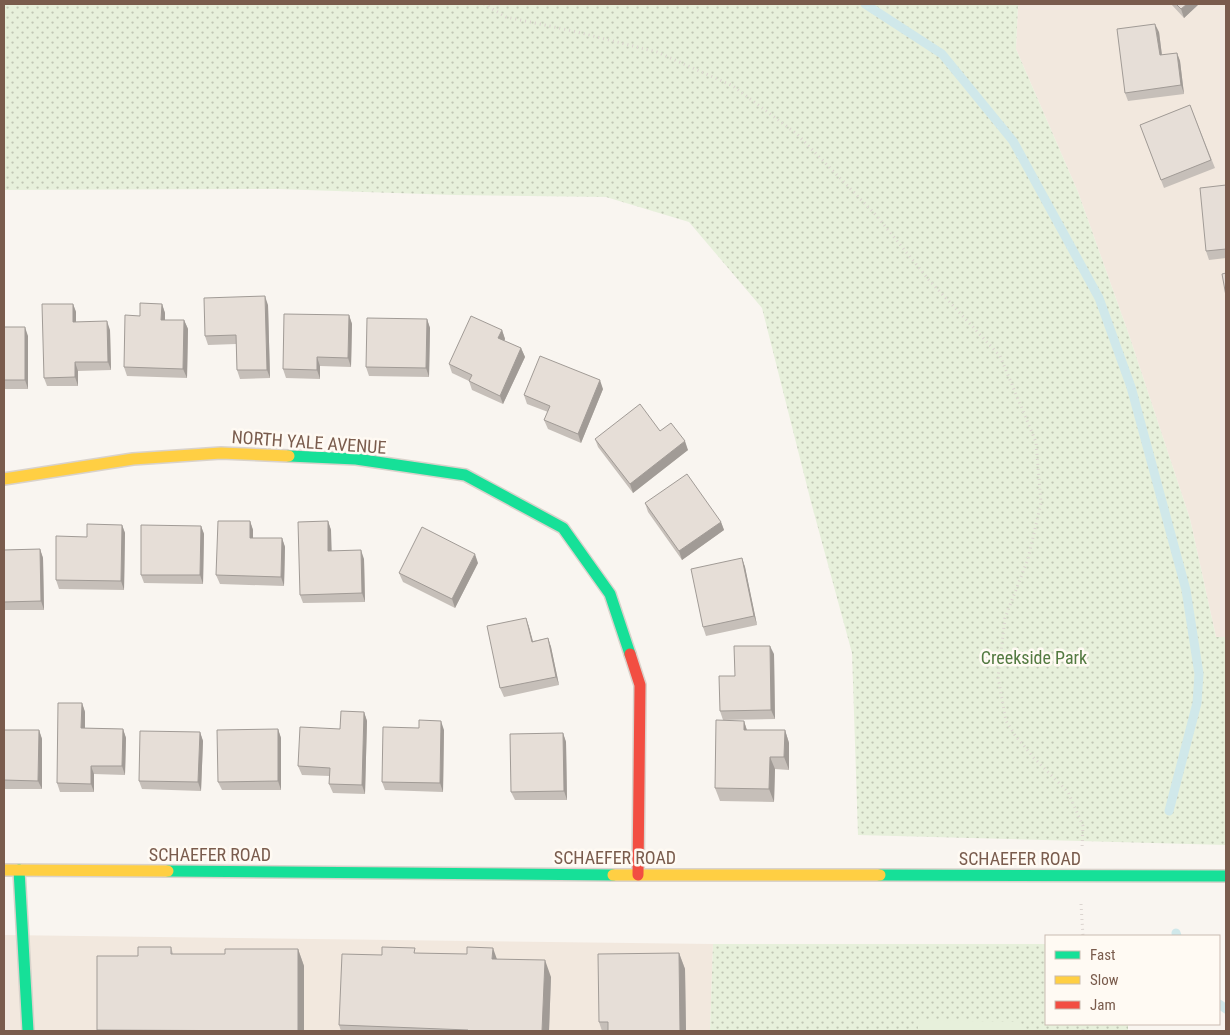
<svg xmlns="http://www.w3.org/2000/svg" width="1230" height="1035" viewBox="0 0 1230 1035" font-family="'Roboto Condensed',sans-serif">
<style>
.residential{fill:#f2e8de}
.park{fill:url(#park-dots)}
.garden{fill:#e7f0db}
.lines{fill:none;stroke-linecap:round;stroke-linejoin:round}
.stream{stroke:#d0e8ea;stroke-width:9}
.fast-casing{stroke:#d9d2cb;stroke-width:14}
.slow-casing{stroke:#d9d2cb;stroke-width:14}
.jam-casing{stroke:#d9d2cb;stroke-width:14}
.path{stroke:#dcd5d0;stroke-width:3;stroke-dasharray:1 4;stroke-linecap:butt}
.fast{stroke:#16e098;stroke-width:11}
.slow{stroke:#ffcf43;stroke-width:11}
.jam{stroke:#f24e42;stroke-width:11}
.wall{fill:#c6bfb9}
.shaded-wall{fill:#a19b96}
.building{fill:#e6ded7;stroke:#a19b96}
.labels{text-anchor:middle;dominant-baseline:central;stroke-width:5;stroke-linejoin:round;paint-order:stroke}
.street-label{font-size:18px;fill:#7a5c4d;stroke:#fffaf3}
.park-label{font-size:18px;fill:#537a41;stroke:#fffaf3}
</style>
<defs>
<pattern id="park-dots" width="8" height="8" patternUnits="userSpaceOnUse" patternTransform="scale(1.25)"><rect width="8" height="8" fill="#e7f0db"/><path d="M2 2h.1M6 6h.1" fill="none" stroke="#c0c6b4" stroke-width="1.8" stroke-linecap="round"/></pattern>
</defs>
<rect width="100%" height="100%" fill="#f9f5f0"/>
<!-- residential -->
<path class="residential" d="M 1018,4 L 1226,4 L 1226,637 L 1216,637 L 1190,519 L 1129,335 L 1078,192 L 1016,49 Z
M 4,935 L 713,944 L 710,1031 L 4,1031 Z"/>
<!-- park -->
<path class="park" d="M 4,4 L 1018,4 L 1016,49 L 1078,192 L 1129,335 L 1190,519 L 1216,637 L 1226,637 L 1226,845 L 858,835 L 852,653 L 811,502 L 762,308 L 689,222 L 606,197 L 454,195 L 277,189 L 4,190 Z
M 713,944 L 1046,944 L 1046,1024 L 1128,1024 L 1128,1031 L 710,1031 Z"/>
<!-- garden -->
<path class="garden" d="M 918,1020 L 1021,1022 L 1021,1031 L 918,1031 Z"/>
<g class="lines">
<!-- stream -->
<path class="stream" d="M 865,4 L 942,54 L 1013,141 L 1099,298 L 1131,387 L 1186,590 L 1199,674 L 1197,703 L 1169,811
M 1176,933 L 1177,936
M 1219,1004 L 1226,1009"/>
<!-- fast casing -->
<g class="fast-casing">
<path id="fast" d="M 289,456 L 356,459 L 465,475 L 563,528 L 610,594 L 630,654
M 19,870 L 28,1031
M 168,871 L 613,875
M 880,875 L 1226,876"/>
</g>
<!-- slow casing -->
<g class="slow-casing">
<path id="slow" d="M 4,479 L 133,459 L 221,453 L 289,456
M 4,870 L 168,871
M 613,875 L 880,875"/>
</g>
<!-- jam casing -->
<g class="jam-casing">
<path id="jam" d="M 630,654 L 640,685 L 638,875"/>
</g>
<!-- path -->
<path class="path" d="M 484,4 L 506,17 L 573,31 L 657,52 L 733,86 L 797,134 L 876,215 L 929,280 L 1000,356 L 1036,442 L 1041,503 L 1028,559 L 1005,618 L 998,677 L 1006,721 L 1015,735 L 1034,758 L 1068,792 L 1083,826 L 1082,848
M 1081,904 L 1083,936
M 1083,1024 L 1083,1031"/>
<!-- fast -->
<use href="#fast" class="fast"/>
<!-- slow -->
<use href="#slow" class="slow"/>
<!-- jam -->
<use href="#jam" class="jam"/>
</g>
<!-- wall -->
<path class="wall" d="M 1171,4 L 1199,4 L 1184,18 Z
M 1159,32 L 1162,55 L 1177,53 L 1180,61 L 1184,94 L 1128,101 L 1125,93 Z
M 1190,105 L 1215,168 L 1164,188 L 1140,125 Z
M 1226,185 L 1226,258 L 1209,260 L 1206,251 Z
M 73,304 L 76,312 L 76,322 L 110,330 L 111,370 L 78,371 L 78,386 L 47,386 L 44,378 Z
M 162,304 L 165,313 L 165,320 L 184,320 L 188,329 L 187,378 L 127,376 L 124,367 L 140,316 Z
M 268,305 L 270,378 L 240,379 L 237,370 L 236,344 L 208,345 L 205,336 Z
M 349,315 L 352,324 L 351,367 L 320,366 L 320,379 L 286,378 L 283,369 Z
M 427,319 L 430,328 L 429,377 L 369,376 L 366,367 Z
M 4,327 L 28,336 L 28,389 L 4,389 Z
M 502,330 L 505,339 L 504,341 L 521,348 L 525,357 L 503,404 L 472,390 L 469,381 L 452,373 L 449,364 Z
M 603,389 L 581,443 L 548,429 L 544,420 L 548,412 L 527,404 L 524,395 Z
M 660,431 L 688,450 L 633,493 L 598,447 L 595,439 Z
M 645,503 L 721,522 L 724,530 L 682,560 L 648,512 Z
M 250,521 L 253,530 L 253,538 L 282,538 L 285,547 L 284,586 L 220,584 L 216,575 Z
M 328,521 L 331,530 L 331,551 L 364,559 L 365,602 L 303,603 L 300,595 Z
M 122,525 L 125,533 L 124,590 L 59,589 L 56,580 L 87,537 Z
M 201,526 L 204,534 L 203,584 L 144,583 L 141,575 Z
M 40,549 L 43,558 L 44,610 L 4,610 L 4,550 Z
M 742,558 L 745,567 L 757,625 L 706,636 L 703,627 Z
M 478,563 L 455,608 L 403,582 L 399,573 Z
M 526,618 L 529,627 L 533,641 L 548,638 L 551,647 L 559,685 L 504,697 L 500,688 Z
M 774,654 L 775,719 L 723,720 L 720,711 L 735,676 Z
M 82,703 L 85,712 L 85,728 L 123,729 L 126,738 L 125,775 L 94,774 L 94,792 L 60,792 L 57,783 Z
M 364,712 L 367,721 L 365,794 L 333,793 L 329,784 L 330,776 L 302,775 L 298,766 L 340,729 Z
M 744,721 L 747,730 L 785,730 L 789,743 L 789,770 L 775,769 L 774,802 L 720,801 L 715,788 Z
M 278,729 L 281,738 L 281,790 L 222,790 L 218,782 Z
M 4,730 L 39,730 L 42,739 L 42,789 L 4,789 Z
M 444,730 L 443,792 L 385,790 L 382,782 Z
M 200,732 L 203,741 L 201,791 L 142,789 L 139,781 Z
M 563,733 L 566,742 L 567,800 L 515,800 L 511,792 Z
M 171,947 L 173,954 L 225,954 L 298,949 L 304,966 L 304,1031 L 97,1031 L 97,1030 L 138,956 Z
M 417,953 L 497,959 L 551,977 L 549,1031 L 341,1031 L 339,1025 L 382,955 Z
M 679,953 L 685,969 L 686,1031 L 602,1031 L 599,1022 Z"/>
<!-- shaded-wall -->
<path class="shaded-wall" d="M 1187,4 L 1199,4 L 1184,18 L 1181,9 Z
M 1155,24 L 1159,32 L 1163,64 L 1160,55 Z
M 1177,53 L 1180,61 L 1184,94 L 1181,85 Z
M 265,296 L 268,305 L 270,378 L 267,370 Z
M 73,304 L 76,312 L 76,330 L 73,322 Z
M 162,304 L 165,313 L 165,329 L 161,320 Z
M 349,315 L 352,324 L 351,367 L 348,358 Z
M 427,319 L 430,328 L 429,377 L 426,368 Z
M 184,320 L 188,329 L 187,378 L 183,369 Z
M 107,321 L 110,330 L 111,370 L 108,362 Z
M 25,327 L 28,336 L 28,389 L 25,380 Z
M 502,330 L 505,339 L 502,347 L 498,338 Z
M 521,348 L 525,357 L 503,404 L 500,396 Z
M 317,357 L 320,366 L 320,379 L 317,370 Z
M 75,362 L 78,371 L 78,386 L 75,377 Z
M 600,380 L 603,389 L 581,443 L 578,434 Z
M 685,441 L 688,450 L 633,493 L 630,484 Z
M 250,521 L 253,530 L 253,546 L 250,538 Z
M 328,521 L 331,530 L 332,560 L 328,551 Z
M 721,522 L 724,530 L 682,560 L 679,551 Z
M 122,525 L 125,533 L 124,590 L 121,581 Z
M 201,526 L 204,534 L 203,584 L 200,575 Z
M 282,538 L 285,547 L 284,586 L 281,577 Z
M 40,549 L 43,558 L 44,610 L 41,601 Z
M 361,550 L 364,559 L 365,602 L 362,593 Z
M 475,554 L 478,563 L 455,608 L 452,599 Z
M 742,558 L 745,567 L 757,625 L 754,616 Z
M 526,618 L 529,627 L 535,650 L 532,642 Z
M 548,638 L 551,647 L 559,685 L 556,677 Z
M 770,646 L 774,654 L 775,719 L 771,710 Z
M 82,703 L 85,712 L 85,737 L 81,728 Z
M 364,712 L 367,721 L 365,794 L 362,785 Z
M 441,721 L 444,730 L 443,792 L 440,783 Z
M 744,721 L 748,734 L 744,730 Z
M 123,729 L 126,738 L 125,775 L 122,766 Z
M 278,729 L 281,738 L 281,790 L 278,781 Z
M 39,730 L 42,739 L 42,789 L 38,781 Z
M 785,730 L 789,743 L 789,770 L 784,757 Z
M 200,732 L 203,741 L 201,791 L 198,782 Z
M 563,733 L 566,742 L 567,800 L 564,791 Z
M 770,757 L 775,769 L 774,802 L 769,789 Z
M 91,766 L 94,774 L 94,792 L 91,784 Z
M 493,948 L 499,965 L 492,959 Z
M 298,949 L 304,966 L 304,1031 L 298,1031 Z
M 679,953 L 685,969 L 686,1031 L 680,1031 Z
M 545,960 L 551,977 L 549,1031 L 542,1031 Z"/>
<!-- building -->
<path class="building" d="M 1176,4 L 1187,4 L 1181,9 Z
M 1155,24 L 1160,55 L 1177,53 L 1181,85 L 1125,93 L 1117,29 Z
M 1190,105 L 1211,160 L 1161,180 L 1140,125 Z
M 1226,185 L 1226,249 L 1206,251 L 1200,188 Z
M 1226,273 L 1226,296 L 1222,274 Z
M 265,296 L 267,370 L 237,370 L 236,335 L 205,336 L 204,298 Z
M 140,303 L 162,304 L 161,320 L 184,320 L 183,369 L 124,367 L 125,315 L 140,316 Z
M 42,304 L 73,304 L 73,322 L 107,321 L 108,362 L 75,362 L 75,377 L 44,378 Z
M 284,314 L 349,315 L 348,358 L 317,357 L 317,370 L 283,369 Z
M 471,316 L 502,330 L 498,338 L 521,348 L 500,396 L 469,381 L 472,375 L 449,364 Z
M 367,318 L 427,319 L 426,368 L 366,367 Z
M 4,327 L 25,327 L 25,380 L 4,380 Z
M 540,356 L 600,380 L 578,434 L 544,420 L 550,406 L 524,395 Z
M 640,404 L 660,431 L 671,423 L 685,441 L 630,484 L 595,439 Z
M 687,474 L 721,522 L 679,551 L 645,503 Z
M 218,521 L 250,521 L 250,538 L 282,538 L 281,577 L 216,575 Z
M 328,521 L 328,551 L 361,550 L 362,593 L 300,595 L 298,522 Z
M 87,524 L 122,525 L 121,581 L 56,580 L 56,536 L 87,537 Z
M 141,525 L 201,526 L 200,575 L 141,575 Z
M 422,527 L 475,554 L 452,599 L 399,573 Z
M 40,549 L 41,601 L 4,602 L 4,550 Z
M 742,558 L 754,616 L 703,627 L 691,569 Z
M 526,618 L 532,642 L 548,638 L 556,677 L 500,688 L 487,626 Z
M 734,646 L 770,646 L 771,710 L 720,711 L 719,676 L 735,676 Z
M 58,703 L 82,703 L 81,728 L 123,729 L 122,766 L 91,766 L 91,784 L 57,783 Z
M 341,711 L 364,712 L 362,785 L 329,784 L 330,768 L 298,766 L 300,727 L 340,729 Z
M 419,720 L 441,721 L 440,783 L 382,782 L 383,727 L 419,728 Z
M 716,720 L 744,721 L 744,730 L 785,730 L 784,757 L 770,757 L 769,789 L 715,788 Z
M 278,729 L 278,781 L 218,782 L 217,730 Z
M 4,730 L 39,730 L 38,781 L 4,780 Z
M 140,731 L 200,732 L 198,782 L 139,781 Z
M 563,733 L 564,791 L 511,792 L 510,734 Z
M 138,947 L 171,947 L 171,954 L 225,954 L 225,949 L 298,949 L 298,1031 L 97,1030 L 97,956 L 138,956 Z
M 382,947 L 415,948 L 414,953 L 467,954 L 467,947 L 493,948 L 492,959 L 545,960 L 542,1031 L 468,1031 L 468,1030 L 339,1025 L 342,954 L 382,955 Z
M 679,953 L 680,1031 L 608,1031 L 608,1022 L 599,1022 L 598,954 Z"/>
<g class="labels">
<!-- street labels -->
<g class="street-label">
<text transform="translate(309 442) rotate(4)">NORTH YALE AVENUE</text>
<text x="210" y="854">SCHAEFER ROAD</text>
<text x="615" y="857">SCHAEFER ROAD</text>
<text x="1020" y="858">SCHAEFER ROAD</text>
</g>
<!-- park labels -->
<g class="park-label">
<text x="1034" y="657">Creekside Park</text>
</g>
</g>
<!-- border -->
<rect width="1230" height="1035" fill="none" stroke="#7a5c4d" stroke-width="10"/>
<!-- legend -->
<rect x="1045" y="935" width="175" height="90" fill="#fffaf3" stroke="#cabbb1"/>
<rect x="1055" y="951" width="25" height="8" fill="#16e098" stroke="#cabbb1"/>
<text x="1090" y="960" font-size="15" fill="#7a5c4d">Fast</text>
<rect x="1055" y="976" width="25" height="8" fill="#ffcf43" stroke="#cabbb1"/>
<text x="1090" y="985" font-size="15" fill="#7a5c4d">Slow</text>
<rect x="1055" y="1001" width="25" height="8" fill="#f24e42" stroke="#cabbb1"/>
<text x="1090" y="1010" font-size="15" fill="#7a5c4d">Jam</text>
</svg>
